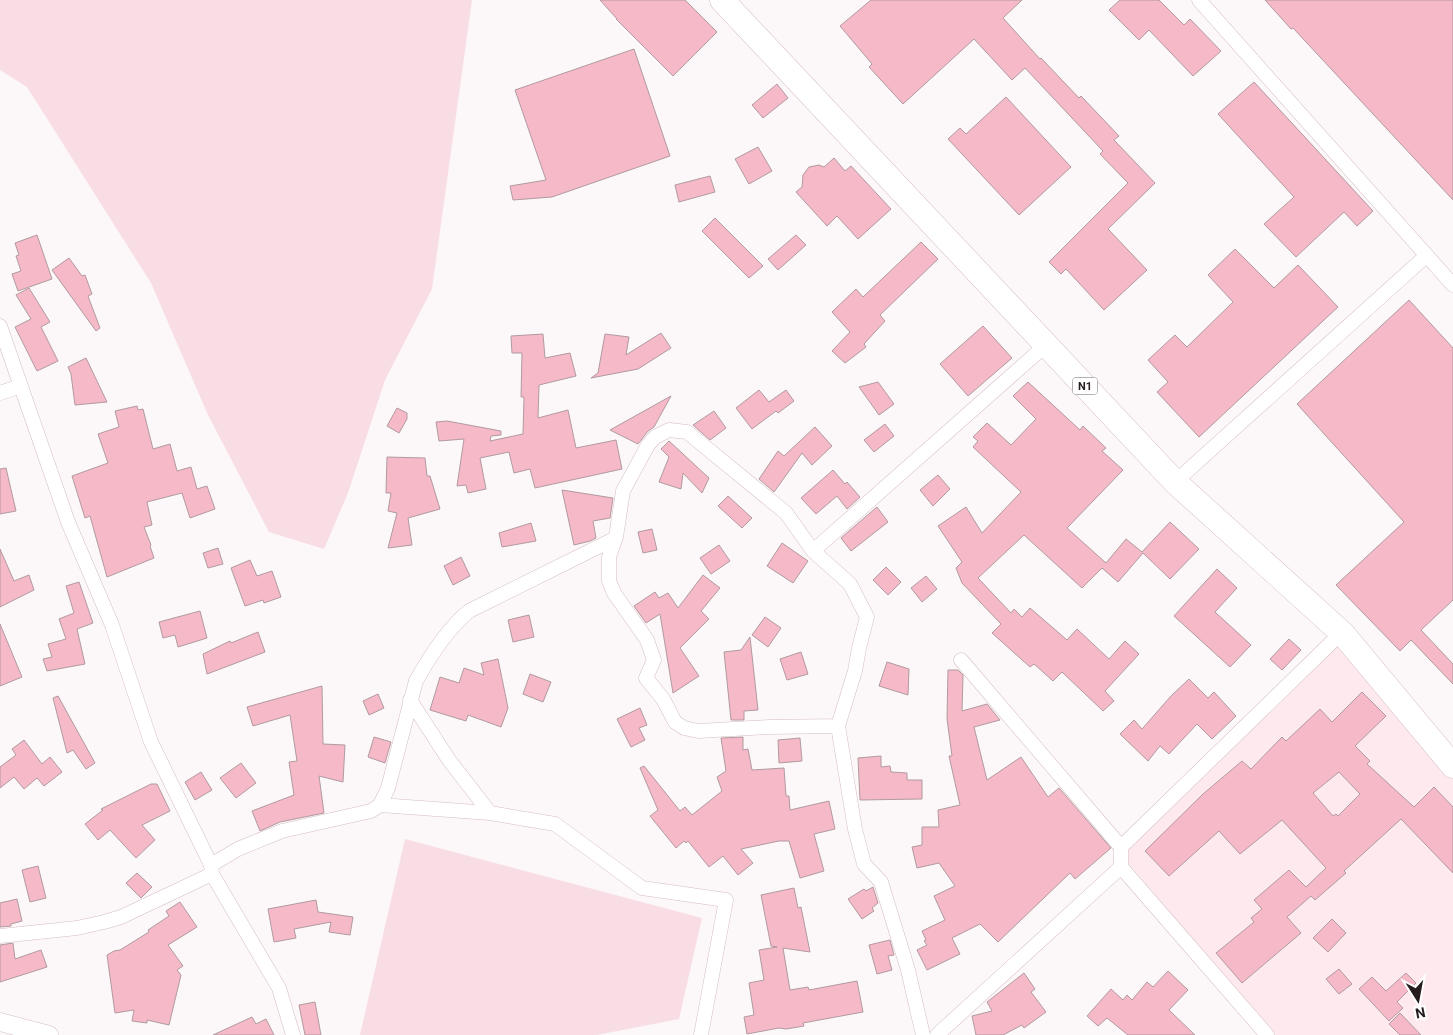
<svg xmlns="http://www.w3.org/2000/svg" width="1453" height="1035" viewBox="0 0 1453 1035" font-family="Roboto,sans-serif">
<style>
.built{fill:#feeaee}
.green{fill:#f9dde4}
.building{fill:#f5b9c8;stroke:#b19aa0;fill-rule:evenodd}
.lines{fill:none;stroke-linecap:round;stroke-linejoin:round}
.minor-casing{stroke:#d5bdc3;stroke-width:15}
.tertiary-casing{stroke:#d5bdc3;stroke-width:19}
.trunk-casing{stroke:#d5bdc3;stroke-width:25}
.minor{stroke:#fff;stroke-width:14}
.tertiary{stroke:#fff;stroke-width:18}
.trunk{stroke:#fff;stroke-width:24}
.labels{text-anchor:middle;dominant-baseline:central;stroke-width:5;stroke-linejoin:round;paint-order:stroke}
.shield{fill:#fff;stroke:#676162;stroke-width:1}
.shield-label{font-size:11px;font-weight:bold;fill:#261d1f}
</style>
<rect width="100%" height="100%" fill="#fcf7f8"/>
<!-- built -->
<path class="built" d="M 1337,637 L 1453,767 L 1453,1035 L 1273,1035 L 1121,854 Z"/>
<!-- green -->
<path class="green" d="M 0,0 L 472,0 L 432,289 L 385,380 L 348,493 L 324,549 L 269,532 L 208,415 L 151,283 L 27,87 L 0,70 Z
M 405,839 L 702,918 L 679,1019 L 597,1035 L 360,1035 Z"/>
<!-- building -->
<path class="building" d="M 600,0 L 685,0 L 717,32 L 673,76 L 616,19 L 617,19 Z
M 871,0 L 1022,0 L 1003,18 L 1040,59 L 1041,58 L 1079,98 L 1081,96 L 1119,136 L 1114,140 L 1155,183 L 1108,229 L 1147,270 L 1104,310 L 1066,269 L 1061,274 L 1049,262 L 1128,183 L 1100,154 L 1103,151 L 1025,68 L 1012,80 L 974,39 L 903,104 L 869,67 L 872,64 L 840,26 Z
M 1120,0 L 1159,0 L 1184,25 L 1190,19 L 1221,51 L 1193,76 L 1149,30 L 1139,40 L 1109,10 Z
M 1265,0 L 1453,0 L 1453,200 L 1293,28 L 1291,29 Z
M 634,49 L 670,156 L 552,197 L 513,200 L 510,186 L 546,180 L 515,90 Z
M 1254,82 L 1373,211 L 1357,226 L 1344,212 L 1296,257 L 1264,224 L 1294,197 L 1218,114 Z
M 777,84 L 788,98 L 763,118 L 752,105 Z
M 1006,97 L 1071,167 L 1019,215 L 948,139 L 960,128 L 966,134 Z
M 758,147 L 772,171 L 749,184 L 735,159 Z
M 834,158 L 845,171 L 851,166 L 891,209 L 858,239 L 837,216 L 827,226 L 796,192 L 802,187 L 803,175 L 809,167 L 819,165 L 824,167 Z
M 710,176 L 715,192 L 679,202 L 675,185 Z
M 715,218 L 763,266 L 749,278 L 702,231 Z
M 37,235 L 52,279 L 18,291 L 12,274 L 21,271 L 16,256 L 19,255 L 15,243 Z
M 796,235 L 806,245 L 778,270 L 768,259 Z
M 921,242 L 938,259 L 880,315 L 885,321 L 864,344 L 866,347 L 845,363 L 832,351 L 850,332 L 832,312 L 856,289 L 863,297 Z
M 1235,249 L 1274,288 L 1298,265 L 1338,307 L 1199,437 L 1157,392 L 1168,382 L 1148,360 L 1175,335 L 1187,347 L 1233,302 L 1208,275 Z
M 69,258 L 82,276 L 85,275 L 92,294 L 88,296 L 100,328 L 96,331 L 52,270 Z
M 29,288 L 50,322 L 41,327 L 58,361 L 37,371 L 15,327 L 31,319 L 16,295 Z
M 1409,300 L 1453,348 L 1453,600 L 1421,630 L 1453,664 L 1453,684 L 1411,640 L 1400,651 L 1336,585 L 1404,522 L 1297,404 Z
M 983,326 L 1012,358 L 968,396 L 940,364 Z
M 661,333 L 671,348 L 638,369 L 591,378 L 598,373 L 605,334 L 629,337 L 626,355 Z
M 543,334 L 545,358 L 570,353 L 576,376 L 539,385 L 538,418 L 568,410 L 576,448 L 616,440 L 622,469 L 535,488 L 530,469 L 514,473 L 509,452 L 480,458 L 486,489 L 468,493 L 466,485 L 457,486 L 464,439 L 439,441 L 436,422 L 447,421 L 501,431 L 501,435 L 491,436 L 490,441 L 523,434 L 524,397 L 521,397 L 522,353 L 512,353 L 511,336 Z
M 86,358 L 107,402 L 75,405 L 71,374 L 68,367 Z
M 878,382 L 894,404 L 879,415 L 859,387 Z
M 1028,382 L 1080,430 L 1083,426 L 1106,448 L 1102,451 L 1123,470 L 1067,528 L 1106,563 L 1126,539 L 1142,552 L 1170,522 L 1199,549 L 1170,579 L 1143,553 L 1118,582 L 1102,568 L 1082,588 L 1024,535 L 978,578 L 1011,613 L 1014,609 L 1022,617 L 1030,608 L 1067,640 L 1077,629 L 1109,659 L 1125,641 L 1139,654 L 1105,691 L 1114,701 L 1103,711 L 1062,672 L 1053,681 L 1034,664 L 1030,667 L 992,633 L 1001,624 L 962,583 L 956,568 L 962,562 L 938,526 L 966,507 L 982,533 L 1021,492 L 973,447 L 978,441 L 973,437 L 987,423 L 1011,445 L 1036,419 L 1013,396 Z
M 759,390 L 769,402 L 786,390 L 794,401 L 778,413 L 776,411 L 752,429 L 736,408 Z
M 671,396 L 654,427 L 648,431 L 638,444 L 610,430 Z
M 137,406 L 138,410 L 143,409 L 153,449 L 170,444 L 177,471 L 191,467 L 197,489 L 207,486 L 215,509 L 190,518 L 182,493 L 147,502 L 152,525 L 144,527 L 151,545 L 150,546 L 154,558 L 107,577 L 90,516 L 85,518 L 72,476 L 108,463 L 98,434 L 119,427 L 115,411 Z
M 397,408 L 407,413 L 407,419 L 399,433 L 387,426 Z
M 714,411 L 726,428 L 710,440 L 693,425 Z
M 885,424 L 894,436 L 874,452 L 864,440 Z
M 815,427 L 832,446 L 812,465 L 802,453 L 774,492 L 759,479 L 778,451 L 784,456 Z
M 669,441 L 709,478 L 702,493 L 683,473 L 681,489 L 659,482 L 669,457 L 661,449 Z
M 387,457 L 425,458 L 427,476 L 430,476 L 440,509 L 408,518 L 412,545 L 388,548 L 397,513 L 388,511 L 391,493 L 386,493 Z
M 6,468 L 16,511 L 0,514 L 0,469 Z
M 833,470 L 845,484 L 847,482 L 860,497 L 847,509 L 837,496 L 816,514 L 801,498 Z
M 938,475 L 950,489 L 933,506 L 920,490 Z
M 562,490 L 613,498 L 610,518 L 593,521 L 596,538 L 590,541 L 574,545 Z
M 728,496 L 752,518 L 742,528 L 718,506 Z
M 877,507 L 888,522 L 851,551 L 841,538 Z
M 531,523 L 536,541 L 502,547 L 499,533 Z
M 652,529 L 657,550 L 643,553 L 638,532 Z
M 782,543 L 808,561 L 793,583 L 767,566 Z
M 719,545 L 730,561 L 711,574 L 700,558 Z
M 218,548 L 223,564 L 208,568 L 203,553 Z
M 0,549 L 14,581 L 29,575 L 34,590 L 0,607 Z
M 461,557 L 470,576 L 453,585 L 444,566 Z
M 250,560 L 257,576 L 272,571 L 281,597 L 264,603 L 263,600 L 245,606 L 231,568 Z
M 886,567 L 901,582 L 888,595 L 873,580 Z
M 1217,569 L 1237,588 L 1215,612 L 1251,645 L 1230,667 L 1174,616 Z
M 703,575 L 720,588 L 701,611 L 709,619 L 680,648 L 699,676 L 673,693 L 660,614 L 646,623 L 634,606 L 655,592 L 659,598 L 668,593 L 678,608 Z
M 926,576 L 937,589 L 922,602 L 911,588 Z
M 79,582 L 93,623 L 77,629 L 85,664 L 47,671 L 43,659 L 52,657 L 48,644 L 66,639 L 59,619 L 74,613 L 66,586 Z
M 200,611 L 207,638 L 178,647 L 175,635 L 163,638 L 159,622 Z
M 529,615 L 534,637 L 513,642 L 508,620 Z
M 765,617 L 781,628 L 768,647 L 752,635 Z
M 0,624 L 22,677 L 0,686 Z
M 258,632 L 265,652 L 207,674 L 203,654 L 230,641 L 231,643 Z
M 750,637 L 758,710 L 744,711 L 744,720 L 731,720 L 724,652 L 741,650 Z
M 1289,639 L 1301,650 L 1282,670 L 1270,659 Z
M 801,652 L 808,674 L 787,680 L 780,659 Z
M 498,659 L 508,708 L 501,727 L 468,715 L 466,721 L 430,710 L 440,677 L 459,683 L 464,668 L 484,675 L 481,663 Z
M 887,662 L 909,669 L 908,695 L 879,686 Z
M 948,670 L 958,670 L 963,675 L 962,711 L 987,704 L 1000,720 L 974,727 L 987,780 L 1021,757 L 1048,797 L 1059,788 L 1111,848 L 1075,879 L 1070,873 L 998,942 L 980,924 L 952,938 L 960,954 L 927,970 L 917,950 L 927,945 L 924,941 L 926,940 L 922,931 L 945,920 L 934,896 L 955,886 L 939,863 L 917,868 L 912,847 L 922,845 L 922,827 L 939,827 L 938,810 L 960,805 L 949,756 L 952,756 L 947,719 Z
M 530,674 L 551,682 L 543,702 L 523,694 Z
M 1189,679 L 1208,698 L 1214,692 L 1236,716 L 1212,739 L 1197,724 L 1169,754 L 1160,746 L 1148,761 L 1120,734 L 1134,720 L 1142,729 L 1171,696 Z
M 322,686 L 323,744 L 345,745 L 343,782 L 319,776 L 324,813 L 280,822 L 260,831 L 252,811 L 294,795 L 289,762 L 297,761 L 290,715 L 253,726 L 247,707 Z
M 1362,692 L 1386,716 L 1355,746 L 1370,761 L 1367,764 L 1414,807 L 1434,787 L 1453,807 L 1453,873 L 1401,819 L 1344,871 L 1346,873 L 1315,900 L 1311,896 L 1287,917 L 1301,933 L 1242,983 L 1216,953 L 1254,922 L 1251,918 L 1262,909 L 1254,900 L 1289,870 L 1306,887 L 1326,868 L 1282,820 L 1240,854 L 1219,831 L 1169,876 L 1145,851 L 1203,794 L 1242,761 L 1251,769 L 1282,737 L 1286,741 L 1320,709 L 1332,722 ZM 1339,772 L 1360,794 L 1338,816 L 1336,814 L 1333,816 L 1313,793 Z
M 378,694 L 384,708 L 369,715 L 363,701 Z
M 58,696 L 95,763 L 86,769 L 73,750 L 67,753 L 53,698 Z
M 640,708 L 647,725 L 639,728 L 645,740 L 631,747 L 617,719 Z
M 374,737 L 391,742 L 385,763 L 368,757 Z
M 743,737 L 743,750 L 748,749 L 752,770 L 784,768 L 786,796 L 789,796 L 790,810 L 829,801 L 835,829 L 814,834 L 824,871 L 800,878 L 789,841 L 779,841 L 741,849 L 753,863 L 738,875 L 723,856 L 709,867 L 688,841 L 686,843 L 684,841 L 676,848 L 650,816 L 658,810 L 640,768 L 644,766 L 680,811 L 685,807 L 692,815 L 722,791 L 717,777 L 726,771 L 721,738 Z
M 800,738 L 802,761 L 779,763 L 778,740 Z
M 24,740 L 42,764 L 50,757 L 62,772 L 44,786 L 37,778 L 24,789 L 14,777 L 0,788 L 0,767 L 16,755 L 12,749 Z
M 881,756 L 881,767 L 890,766 L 891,772 L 907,773 L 907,780 L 922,780 L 922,799 L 860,800 L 858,758 Z
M 241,763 L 256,783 L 236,798 L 220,778 Z
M 201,772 L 212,790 L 195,800 L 185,782 Z
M 151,784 L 157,784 L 170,811 L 142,825 L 155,840 L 136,858 L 110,830 L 98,840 L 85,824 L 103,810 L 101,809 Z
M 38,866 L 46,898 L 30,902 L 22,870 Z
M 137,873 L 152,887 L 141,898 L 126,883 Z
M 873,887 L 878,903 L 872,908 L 874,911 L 862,919 L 848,899 L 864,889 L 866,891 Z
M 794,888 L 798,908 L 801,907 L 810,952 L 783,948 L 790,990 L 808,987 L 809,990 L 857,981 L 863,1012 L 803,1023 L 804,1026 L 786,1029 L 779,1028 L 747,1034 L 744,1017 L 754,1015 L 749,983 L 764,980 L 759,950 L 777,947 L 771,946 L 761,895 Z
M 17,899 L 22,921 L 11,924 L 11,926 L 0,927 L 0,903 Z
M 316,900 L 318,912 L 353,917 L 350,935 L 329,932 L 331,922 L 294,929 L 296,938 L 274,942 L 268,909 Z
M 180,902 L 197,927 L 168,945 L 183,966 L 177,970 L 181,975 L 169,1025 L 147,1020 L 147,1023 L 132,1021 L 134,1010 L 115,1013 L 107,955 L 114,951 L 120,950 L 149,932 L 148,930 L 169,916 L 166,911 Z
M 1332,919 L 1346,933 L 1328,952 L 1313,938 Z
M 890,940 L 894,955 L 888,956 L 892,970 L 877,974 L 869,945 Z
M 13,943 L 15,959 L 41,950 L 47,967 L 0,982 L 0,945 Z
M 1339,969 L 1352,984 L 1339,994 L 1326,979 Z
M 1168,971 L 1188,990 L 1169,1010 L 1195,1035 L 1128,1035 L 1107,1018 L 1098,1026 L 1087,1016 L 1111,989 L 1123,1000 L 1127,995 L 1132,1000 L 1147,982 L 1153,987 Z
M 1024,973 L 1035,989 L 1031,992 L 1046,1012 L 1024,1028 L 1022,1025 L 1003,1035 L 976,1035 L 972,1016 L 992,1011 L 987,1002 Z
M 1406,973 L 1416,983 L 1397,1002 L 1403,1008 L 1389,1021 L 1359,989 L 1372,977 L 1386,991 Z
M 315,1002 L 321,1035 L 305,1035 L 299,1005 Z
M 1400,1013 L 1421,1035 L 1400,1035 L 1389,1024 Z
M 252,1017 L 256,1024 L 266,1019 L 274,1035 L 213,1035 Z"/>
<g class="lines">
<!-- minor casing -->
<g class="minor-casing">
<path id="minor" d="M 1199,0 L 1453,285
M 0,326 L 68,522 L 112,625 L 151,742 L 211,865 L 212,874 L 279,988 L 293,1035
M 0,393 L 21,386
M 1175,482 L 1426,256
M 813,551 L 786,513 L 687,432 L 669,430 L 655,437 L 648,445 L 623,491 L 616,537 L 609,557 L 609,581 L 614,593 L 647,640 L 654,660 L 646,678 L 663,699 L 675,722 L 684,728 L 698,731 L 769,727 L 838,726
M 961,660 L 1121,847
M 410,700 L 449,760 L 490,813
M 380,805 L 490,813 L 555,824 L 642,888 L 726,900 L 701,1035
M 211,865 L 238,849 L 282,831 L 371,811 L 380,805 L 388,788 L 416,681 C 430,656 447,629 469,611 L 614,539
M 1121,867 L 1267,1035
M 0,936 L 77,928 L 104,922 L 121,917 L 212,874
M 923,1035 L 908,970 L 881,882 L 864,864 L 855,829 L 838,726 L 855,671 L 859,648 L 867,617 L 850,584 L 813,551 L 1046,345
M 937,1035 L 1121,867 L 1121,847 L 1337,637 L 1343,634"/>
</g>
<!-- tertiary casing -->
<g class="tertiary-casing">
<path id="tertiary" d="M 0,1022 L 49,1035"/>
</g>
<!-- trunk casing -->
<g class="trunk-casing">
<path id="trunk" d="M 722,0 L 1175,482 L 1343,634 L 1453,766"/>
</g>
<!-- minor -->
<use href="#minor" class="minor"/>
<!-- tertiary -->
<use href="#tertiary" class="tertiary"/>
<!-- trunk -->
<use href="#trunk" class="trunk"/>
</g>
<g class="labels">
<!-- shield labels -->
<rect class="shield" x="1072.5" y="377.5" width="25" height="17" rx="4"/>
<g class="shield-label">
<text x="1085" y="386">N1</text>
</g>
</g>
<!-- north arrow -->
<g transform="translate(1418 1000) rotate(169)" stroke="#ffffff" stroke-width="4" paint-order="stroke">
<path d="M0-4L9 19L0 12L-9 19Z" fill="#261d1f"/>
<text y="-8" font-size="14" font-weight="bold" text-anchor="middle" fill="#261d1f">N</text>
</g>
</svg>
